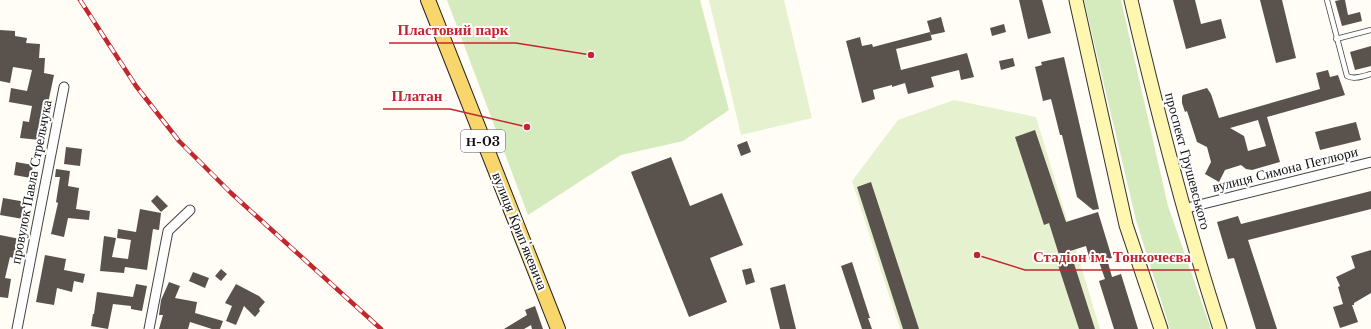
<svg xmlns="http://www.w3.org/2000/svg" width="1371" height="329" viewBox="0 0 1371 329" font-family="'Libre Baskerville',serif">
<style>
.green{fill:#d5ebbd}
.pitch{fill:#e6f2cf}
.building{fill:#5a524d;fill-rule:evenodd}
.lines{fill:none;stroke-linecap:round;stroke-linejoin:round}
.lane-casing{stroke:#444;stroke-width:6}
.street-casing{stroke:#444;stroke-width:11}
.secondary-casing{stroke:#333;stroke-width:15}
.primary-casing{stroke:#222;stroke-width:16}
.lane{stroke:#fff;stroke-width:4.5}
.street{stroke:#fff;stroke-width:9}
.secondary{stroke:#fff6b0;stroke-width:13}
.primary{stroke:#f9d66b;stroke-width:14}
.rail-casing{stroke:#c4262e;stroke-width:4.5}
.rail{stroke:#fff;stroke-width:3;stroke-dasharray:9;stroke-linecap:butt}
.labels{text-anchor:middle;dominant-baseline:central;stroke-width:4;stroke-linejoin:round;paint-order:stroke}
.shield{fill:#fff;stroke:#585858;stroke-width:1}
.shield-label{font-size:13px;font-weight:bold;fill:#111}
.street-label{font-size:14px;fill:#111;stroke:#fff}
.leader{fill:none;stroke:#c4262e;stroke-width:1.5}
.callout-dot{fill:#c4262e;stroke:#fff;stroke-width:1.5}
.callout-label{font-size:15px;text-anchor:middle;font-weight:bold;fill:#c4262e;stroke:#fff;stroke-width:4;stroke-linejoin:round;paint-order:stroke}
</style>
<rect width="100%" height="100%" fill="#fffdf5"/>
<!-- green -->
<path class="green" d="M 447,0 L 700,0 L 729,110 L 683,141 L 621,155 L 528,215 Z
M 1084,0 L 1121,0 L 1168,206 L 1211,329 L 1170,329 L 1136,220 Z"/>
<!-- pitch -->
<path class="pitch" d="M 709,0 L 784,0 L 812,118 L 741,135 Z
M 954,100 L 1036,117 L 1100,329 L 900,329 L 852,181 L 898,120 Z"/>
<!-- building -->
<path class="building" d="M 1019,0 L 1042,0 L 1051,33 L 1028,39 Z
M 1173,0 L 1195,0 L 1201,24 L 1221,19 L 1226,38 L 1186,49 Z
M 1260,0 L 1282,0 L 1296,58 L 1276,63 Z
M 1340,0 L 1345,0 L 1348,15 L 1360,12 L 1362,21 L 1342,26 L 1335,1 Z
M 941,17 L 945,32 L 931,35 L 927,21 Z
M 1004,24 L 1006,32 L 992,36 L 990,28 Z
M 0,30 L 15,31 L 15,36 L 27,38 L 26,43 L 40,44 L 39,58 L 45,58 L 44,73 L 54,75 L 46,113 L 43,113 L 40,140 L 20,138 L 23,121 L 29,122 L 32,106 L 9,102 L 11,88 L 27,91 L 32,70 L 13,67 L 10,83 L 0,81 Z
M 930,32 L 932,40 L 896,49 L 901,70 L 967,53 L 974,77 L 961,80 L 959,70 L 931,77 L 934,87 L 908,94 L 905,83 L 892,87 L 892,85 L 873,90 L 875,99 L 862,103 L 846,41 L 860,37 L 862,46 L 872,44 L 873,47 Z
M 1371,46 L 1371,66 L 1355,70 L 1350,52 Z
M 1064,57 L 1099,209 L 1093,210 L 1077,197 L 1062,135 L 1060,135 L 1051,99 L 1043,101 L 1035,67 L 1042,65 L 1041,62 Z
M 1013,58 L 1015,66 L 1001,70 L 999,61 Z
M 1328,70 L 1330,77 L 1338,75 L 1345,95 L 1267,117 L 1280,162 L 1252,170 L 1246,169 L 1241,165 L 1225,170 L 1219,182 L 1205,174 L 1211,162 L 1207,147 L 1197,142 L 1187,111 L 1185,112 L 1182,103 L 1182,97 L 1183,95 L 1207,88 L 1211,94 L 1219,118 L 1320,89 L 1316,73 ZM 1258,120 L 1266,146 L 1248,151 L 1244,136 L 1230,128 Z
M 1356,122 L 1361,140 L 1320,150 L 1315,132 Z
M 1035,130 L 1066,222 L 1098,212 L 1112,258 L 1107,259 L 1112,277 L 1121,274 L 1138,329 L 1114,329 L 1099,281 L 1105,279 L 1099,262 L 1091,264 L 1086,246 L 1070,251 L 1095,329 L 1079,329 L 1057,262 L 1061,261 L 1049,223 L 1044,225 L 1015,137 Z
M 747,141 L 751,152 L 741,156 L 737,145 Z
M 66,147 L 82,149 L 80,166 L 64,164 Z
M 671,157 L 690,206 L 722,193 L 743,245 L 710,258 L 727,302 L 689,317 L 631,172 Z
M 16,162 L 33,165 L 31,178 L 14,175 Z
M 56,169 L 70,171 L 68,186 L 79,188 L 76,209 L 90,211 L 89,220 L 68,218 L 64,237 L 51,234 L 58,203 L 56,202 L 60,177 L 55,177 Z
M 871,182 L 919,329 L 903,329 L 857,187 Z
M 1371,191 L 1371,209 L 1248,240 L 1277,329 L 1256,329 L 1234,258 L 1228,259 L 1217,222 L 1238,216 L 1241,224 Z
M 157,195 L 168,206 L 161,212 L 151,201 Z
M 3,198 L 26,202 L 23,219 L 0,215 Z
M 140,209 L 161,213 L 159,230 L 153,229 L 147,270 L 125,267 L 124,273 L 100,271 L 104,236 L 116,238 L 112,257 L 128,259 L 131,240 L 117,238 L 118,229 L 136,232 Z
M 0,235 L 20,239 L 16,259 L 10,257 L 5,278 L 11,279 L 8,298 L 0,297 Z
M 1371,250 L 1371,293 L 1354,303 L 1354,305 L 1352,305 L 1358,322 L 1340,328 L 1333,307 L 1343,304 L 1338,287 L 1340,286 L 1336,277 L 1355,268 L 1351,256 Z
M 45,255 L 66,259 L 64,270 L 85,274 L 83,283 L 74,281 L 72,292 L 57,288 L 54,305 L 36,302 Z
M 852,262 L 870,318 L 868,318 L 872,329 L 862,329 L 841,266 Z
M 751,268 L 755,282 L 746,285 L 742,270 Z
M 221,269 L 227,274 L 221,281 L 215,276 Z
M 193,272 L 209,278 L 205,288 L 189,281 Z
M 169,282 L 180,286 L 175,298 L 197,302 L 195,313 L 223,321 L 220,329 L 212,329 L 190,322 L 188,329 L 159,329 L 163,315 L 159,315 L 161,300 Z
M 136,284 L 147,286 L 142,311 L 131,309 L 131,306 L 113,304 L 108,329 L 91,326 L 93,314 L 94,314 L 97,292 L 133,297 Z
M 236,284 L 259,296 L 265,302 L 259,309 L 260,311 L 255,317 L 244,306 L 236,325 L 226,321 L 232,306 L 225,303 Z
M 785,284 L 796,329 L 780,329 L 770,288 Z
M 535,306 L 543,329 L 532,329 L 531,325 L 524,329 L 504,329 L 527,315 L 525,310 Z"/>
<g class="lines">
<!-- lane casing -->
<g class="lane-casing">
<path id="lane" d="M 1327,0 L 1347,76 C 1354,80 1363,76 1371,74
M 1336,39 L 1371,30"/>
</g>
<!-- street casing -->
<g class="street-casing">
<path id="street" d="M 1183,209 L 1371,162
M 17,329 L 64,87
M 149,329 L 168,231 L 190,210"/>
</g>
<!-- secondary casing -->
<g class="secondary-casing">
<path id="secondary" d="M 1076,0 L 1126,225 L 1161,329
M 1131,0 C 1157,111 1185,221 1220,329"/>
</g>
<!-- primary casing -->
<g class="primary-casing">
<path id="primary" d="M 428,0 L 558,329"/>
</g>
<!-- lane -->
<use href="#lane" class="lane"/>
<!-- street -->
<use href="#street" class="street"/>
<!-- secondary -->
<use href="#secondary" class="secondary"/>
<!-- primary -->
<use href="#primary" class="primary"/>
<!-- rail casing -->
<g class="rail-casing">
<path id="rail" d="M 80,0 L 136,86 L 179,141 L 231,193 L 381,329"/>
</g>
<!-- rail -->
<use href="#rail" class="rail"/>
</g>
<g class="labels">
<!-- shield labels -->
<rect class="shield" x="461" y="130" width="44" height="22" rx="3"/>
<g class="shield-label">
<text x="483" y="141">Н-03</text>
</g>
<!-- street labels -->
<g class="street-label">
<text transform="translate(1188 161) rotate(75)">проспект Грушевського</text>
<text transform="translate(1285 169) rotate(-14)">вулиця Симона Петлюри</text>
<text transform="translate(31 182) rotate(-79)">провулок Павла Стрельчука</text>
<text transform="translate(520 231) rotate(68)">вулиця Крипʼякевича</text>
</g>
</g>
<!-- callouts -->
<path class="leader" d="M591 55L516 43H389M527 127L450 109H383M977 255L1025 270H1199"/>
<g class="callout-dot">
<circle cx="591" cy="55" r="4"/>
<circle cx="527" cy="127" r="4"/>
<circle cx="977" cy="255" r="4"/>
</g>
<g class="callout-label">
<text x="453" y="35">Пластовий парк</text>
<text x="417" y="101">Платан</text>
<text x="1112" y="262">Стадіон ім. Тонкочеєва</text>
</g>
</svg>
